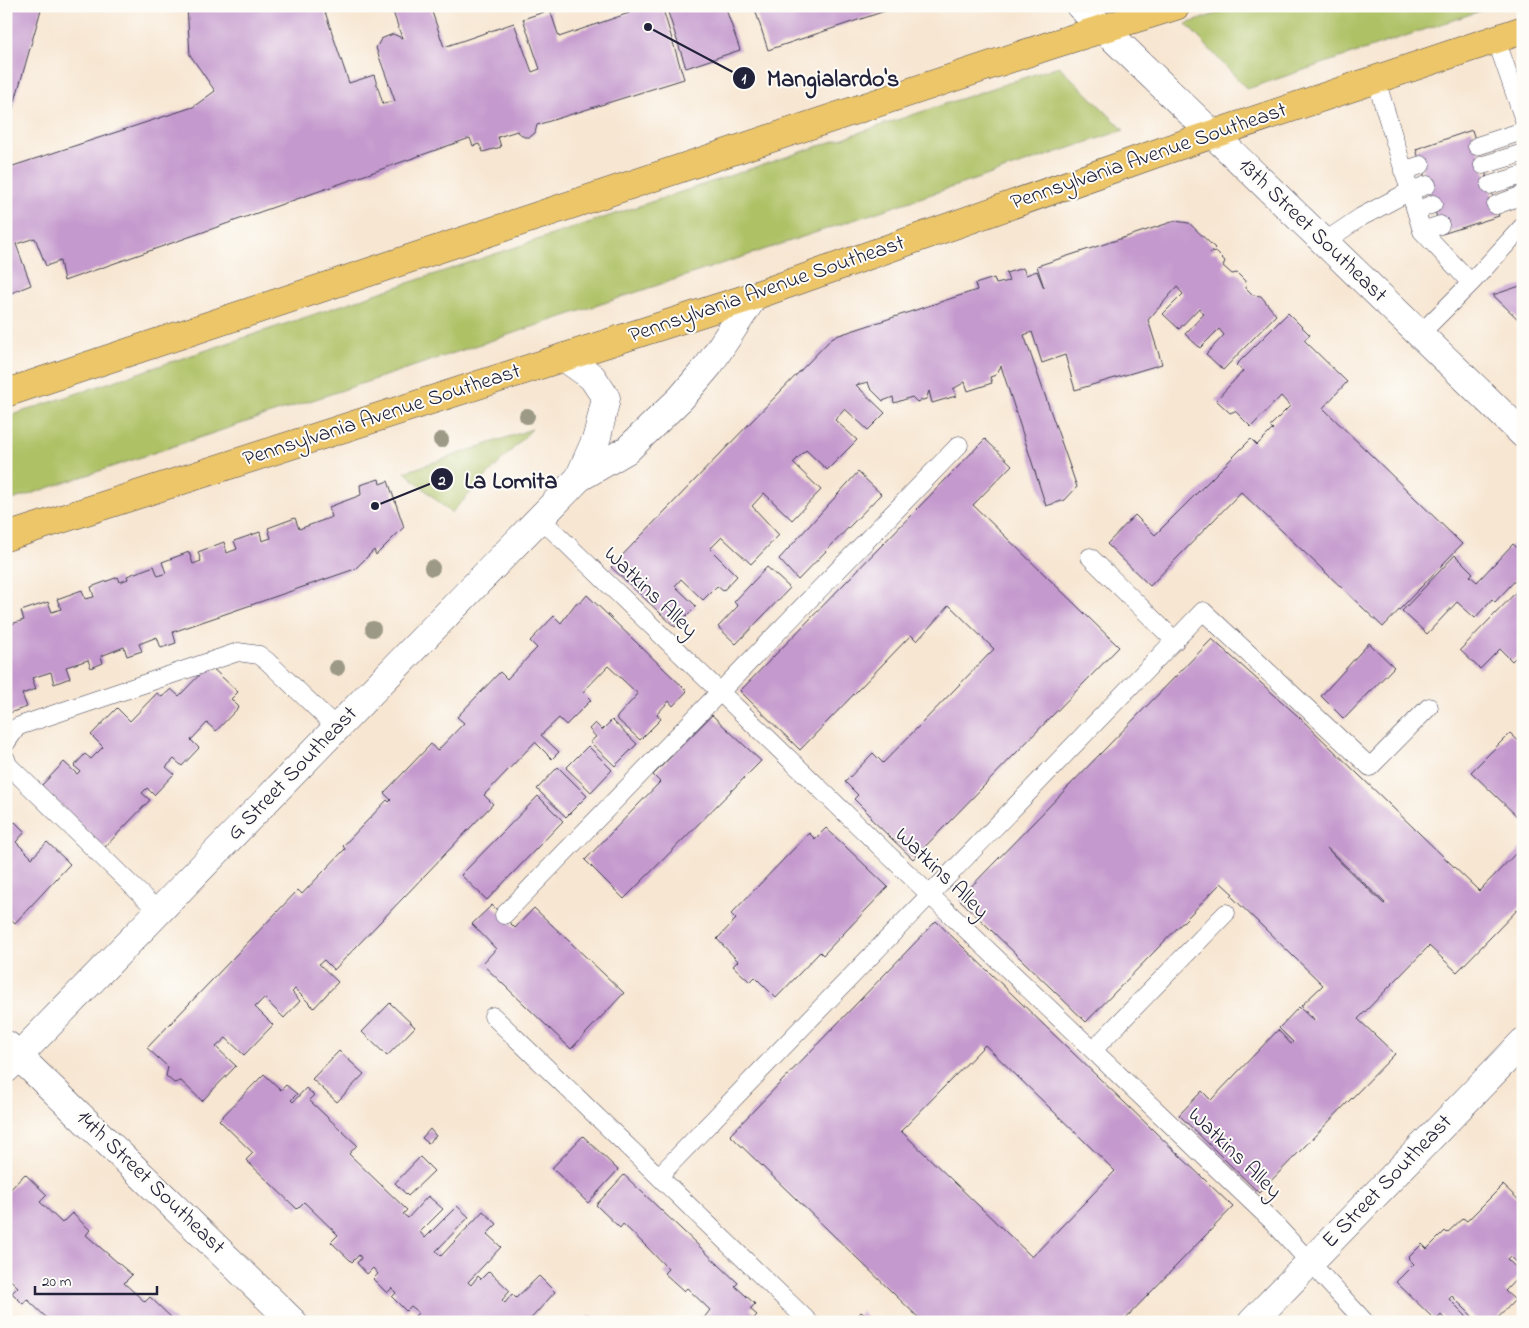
<svg xmlns="http://www.w3.org/2000/svg" width="1529" height="1328" viewBox="0 0 1529 1328" font-family="'Indie Flower',sans-serif">
<style>
.green{fill:#aec165;stroke:#687250}
.building{fill:#c499cd;fill-rule:evenodd}
.lines{fill:none;stroke-linecap:round;stroke-linejoin:round}
.lane-casing{stroke:#423f52;stroke-width:19}
.street-casing{stroke:#423f52;stroke-width:29}
.primary-casing{stroke:#423f52;stroke-width:29}
.lane{stroke:#fff;stroke-width:18}
.street{stroke:#fff;stroke-width:28}
.primary{stroke:#ecc669;stroke-width:28}
.tree{fill:#9d9987}
.labels{text-anchor:middle;dominant-baseline:central;stroke-width:4;stroke-linejoin:round;paint-order:stroke}
.street-label{font-size:22px;fill:#22223b;stroke:#fdfcf7}
.leader{fill:none;stroke:#22223b;stroke-width:2}
.callout-dot{fill:#22223b;stroke:#fdfcf7;stroke-width:2}
.mark-label{font-size:15px;text-anchor:middle;font-weight:bold;fill:#fff}
.callout-label{font-size:24px;text-anchor:middle;font-weight:bold;fill:#22223b;stroke:#fdfcf7;stroke-width:4;stroke-linejoin:round;paint-order:stroke}
</style>
<rect width="100%" height="100%" fill="#fdfcf7"/>
<filter id="ink" filterUnits="userSpaceOnUse"><feTurbulence type="fractalNoise" baseFrequency=".02" numOctaves="2"/><feDisplacementMap in="SourceGraphic" scale="10" xChannelSelector="R" yChannelSelector="G"/><feConvolveMatrix kernelMatrix="1 2 1 2 8 2 1 2 1" color-interpolation-filters="sRGB"/></filter>
<filter id="wash" filterUnits="userSpaceOnUse"><feTurbulence type="fractalNoise" baseFrequency=".0096" numOctaves="4" result="noise"/><feDisplacementMap in="SourceGraphic" scale="20" xChannelSelector="R" yChannelSelector="G"/><feGaussianBlur stdDeviation="1.12" result="paint"/><feColorMatrix in="noise" values="0 0 0 0 0 0 0 0 0 0 0 0 0 0 0 0 0 1.4 0 .05"/><feComposite in="paint" operator="in"/></filter>
<g filter="url(#wash)">
<rect width="100%" height="100%" fill="#f7e6d2"/>
<!-- green -->
<path class="green" d="M 1239,6 L 1495,6 L 1247,89 L 1186,24 Z
M 1059,66 L 1124,130 L 6,502 L 6,417 Z
M 532,429 L 451,513 L 405,472 Z"/>
<g id="blocks">
<!-- building -->
<path class="building" d="M 6,6 L 42,6 L 7,129 L 6,129 Z
M 187,6 L 323,6 L 349,83 L 374,75 L 383,104 L 395,101 L 376,48 L 381,39 L 393,34 L 402,38 L 391,6 L 430,6 L 444,47 L 514,23 L 532,72 L 540,69 L 523,19 L 550,10 L 559,37 L 629,13 L 627,6 L 662,6 L 684,79 L 537,125 L 535,133 L 530,137 L 524,137 L 517,131 L 498,137 L 501,147 L 483,152 L 479,144 L 473,146 L 470,138 L 64,281 L 60,261 L 46,266 L 35,238 L 16,244 L 31,285 L 6,295 L 6,160 L 13,166 L 193,107 L 215,91 L 190,55 Z
M 666,6 L 725,6 L 740,50 L 686,68 Z
M 754,6 L 897,6 L 897,7 L 768,50 Z
M 1472,130 L 1499,216 L 1442,234 L 1416,149 Z
M 1175,221 L 1189,223 L 1215,248 L 1210,253 L 1216,252 L 1225,261 L 1223,266 L 1232,274 L 1237,273 L 1245,281 L 1246,288 L 1253,295 L 1261,296 L 1276,315 L 1223,370 L 1206,354 L 1224,335 L 1219,329 L 1200,348 L 1185,334 L 1204,314 L 1199,308 L 1179,329 L 1163,314 L 1183,294 L 1177,287 L 1148,320 L 1162,364 L 1075,390 L 1065,355 L 1042,363 L 1032,332 L 1024,335 L 1077,487 L 1065,500 L 1046,506 L 1001,366 L 996,375 L 990,377 L 992,383 L 968,391 L 965,382 L 953,389 L 956,396 L 932,403 L 929,391 L 926,399 L 917,402 L 912,397 L 894,403 L 893,397 L 883,401 L 870,388 L 868,382 L 856,385 L 885,413 L 868,430 L 845,409 L 835,420 L 857,440 L 827,470 L 806,450 L 793,463 L 821,490 L 792,520 L 764,493 L 752,506 L 779,535 L 751,564 L 722,537 L 710,549 L 737,576 L 723,591 L 717,586 L 703,600 L 681,579 L 675,586 L 696,606 L 675,627 L 611,567 L 833,337 L 977,290 L 975,284 L 994,278 L 996,284 L 1009,281 L 1006,273 L 1023,268 L 1026,275 L 1037,271 L 1044,288 L 1037,266 Z
M 1523,285 L 1523,324 L 1493,295 Z
M 1288,313 L 1310,335 L 1304,340 L 1347,382 L 1323,408 L 1462,544 L 1383,627 L 1241,492 L 1150,586 L 1107,544 L 1135,515 L 1155,535 L 1251,439 L 1257,445 L 1273,429 L 1270,426 L 1290,406 L 1281,396 L 1251,427 L 1235,411 L 1230,413 L 1216,400 L 1243,371 L 1236,365 Z
M 985,439 L 1012,465 L 973,505 L 1119,647 L 913,859 L 870,818 L 871,816 L 854,799 L 858,795 L 845,782 L 873,753 L 883,763 L 994,649 L 949,605 L 917,641 L 911,635 L 800,750 L 740,691 Z
M 858,472 L 881,494 L 798,580 L 779,559 Z
M 379,479 L 380,484 L 388,481 L 404,527 L 376,555 L 374,550 L 355,569 L 173,632 L 176,643 L 161,648 L 157,637 L 139,644 L 142,651 L 127,656 L 124,647 L 101,656 L 103,663 L 91,668 L 88,660 L 66,667 L 70,678 L 54,684 L 51,672 L 32,678 L 36,689 L 22,694 L 27,707 L 6,714 L 6,611 L 11,624 L 24,620 L 21,611 L 48,602 L 52,612 L 61,609 L 57,599 L 82,590 L 85,599 L 94,597 L 91,587 L 118,577 L 120,582 L 128,579 L 127,576 L 154,566 L 158,576 L 166,573 L 162,562 L 189,552 L 193,564 L 201,561 L 198,552 L 224,542 L 227,553 L 237,549 L 234,541 L 260,532 L 262,541 L 271,538 L 268,528 L 295,518 L 299,529 L 332,517 L 329,507 L 361,495 L 360,485 Z
M 1513,544 L 1523,553 L 1523,572 L 1495,602 L 1492,599 L 1475,618 L 1457,602 L 1427,634 L 1402,611 L 1455,555 L 1473,573 L 1470,576 L 1477,582 Z
M 767,567 L 790,588 L 736,644 L 718,627 L 738,606 L 734,602 Z
M 1523,585 L 1523,650 L 1512,661 L 1500,649 L 1480,669 L 1460,650 Z
M 587,595 L 687,691 L 673,706 L 669,701 L 657,714 L 661,719 L 640,740 L 616,718 L 638,694 L 608,666 L 583,692 L 591,700 L 566,725 L 559,718 L 541,735 L 559,752 L 552,759 L 535,742 L 484,795 L 493,804 L 334,970 L 324,960 L 319,964 L 338,982 L 314,1008 L 295,989 L 292,992 L 300,1001 L 284,1018 L 264,998 L 255,1007 L 273,1025 L 244,1055 L 226,1038 L 216,1047 L 236,1066 L 202,1101 L 181,1081 L 174,1083 L 166,1076 L 168,1067 L 147,1048 L 298,890 L 302,894 L 345,849 L 343,846 L 387,800 L 389,802 L 391,800 L 384,793 L 431,744 L 437,751 L 464,723 L 457,717 L 500,672 L 507,679 L 537,648 L 530,641 L 554,616 L 561,623 L 576,603 L 581,602 Z
M 1212,639 L 1299,717 L 1479,891 L 1523,846 L 1523,904 L 1457,972 L 1429,946 L 1358,1019 L 1395,1054 L 1259,1193 L 1179,1115 L 1202,1091 L 1211,1100 L 1278,1030 L 1291,1044 L 1293,1042 L 1279,1028 L 1299,1007 L 1313,1020 L 1314,1019 L 1301,1006 L 1323,985 L 1231,896 L 1233,894 L 1221,883 L 1086,1022 L 959,899 ZM 1327,848 L 1385,903 L 1384,904 L 1342,864 Z
M 1369,643 L 1394,667 L 1344,719 L 1321,696 Z
M 209,665 L 238,692 L 231,699 L 239,707 L 216,731 L 207,723 L 191,740 L 199,748 L 182,766 L 174,759 L 166,767 L 174,774 L 154,795 L 147,788 L 142,793 L 150,800 L 104,848 L 41,786 L 64,762 L 77,774 L 80,771 L 74,766 L 85,754 L 91,759 L 103,747 L 91,735 L 117,708 L 130,721 L 157,693 L 162,697 L 171,689 L 179,696 Z
M 712,715 L 761,761 L 624,899 L 585,860 L 660,782 L 653,775 Z
M 612,720 L 637,744 L 615,766 L 590,742 L 596,737 L 589,729 L 595,723 L 602,730 Z
M 1510,733 L 1523,745 L 1523,822 L 1471,772 Z
M 588,746 L 612,770 L 591,792 L 566,768 Z
M 558,767 L 587,796 L 566,817 L 537,789 Z
M 538,796 L 563,821 L 487,900 L 461,875 Z
M 15,822 L 25,832 L 16,842 L 32,858 L 47,842 L 70,864 L 15,923 L 8,916 L 6,918 L 6,831 Z
M 826,828 L 888,887 L 823,955 L 820,952 L 776,998 L 755,977 L 750,982 L 733,966 L 738,961 L 717,939 L 736,919 L 731,914 L 809,833 L 815,839 Z
M 492,905 L 515,928 L 534,908 L 624,993 L 571,1049 L 482,964 L 496,949 L 472,924 Z
M 936,921 L 1233,1207 L 1122,1322 L 923,1322 L 730,1135 ZM 985,1045 L 1115,1171 L 1032,1257 L 901,1131 Z
M 390,1003 L 415,1027 L 387,1056 L 362,1032 Z
M 339,1051 L 364,1074 L 337,1102 L 312,1079 Z
M 264,1074 L 281,1090 L 286,1085 L 297,1094 L 291,1100 L 293,1102 L 306,1088 L 314,1095 L 309,1100 L 357,1145 L 349,1154 L 407,1210 L 403,1214 L 408,1218 L 428,1196 L 443,1209 L 420,1232 L 425,1238 L 457,1206 L 469,1217 L 436,1251 L 441,1256 L 483,1211 L 497,1224 L 487,1234 L 501,1247 L 468,1282 L 471,1285 L 478,1276 L 481,1279 L 489,1271 L 510,1291 L 502,1300 L 505,1303 L 512,1294 L 516,1298 L 539,1276 L 555,1292 L 528,1322 L 417,1322 L 413,1318 L 418,1313 L 415,1309 L 411,1306 L 406,1311 L 392,1297 L 396,1293 L 392,1288 L 387,1293 L 373,1279 L 378,1274 L 373,1268 L 367,1274 L 357,1263 L 361,1258 L 359,1255 L 352,1262 L 331,1242 L 338,1235 L 304,1202 L 297,1209 L 246,1160 L 253,1153 L 219,1120 Z
M 430,1129 L 436,1136 L 428,1143 L 422,1138 Z
M 583,1136 L 618,1170 L 588,1203 L 552,1168 Z
M 420,1157 L 434,1171 L 408,1196 L 395,1183 Z
M 25,1174 L 47,1195 L 40,1202 L 62,1223 L 72,1213 L 90,1230 L 86,1235 L 132,1275 L 124,1283 L 145,1302 L 150,1297 L 176,1322 L 51,1322 L 27,1299 L 23,1304 L 12,1293 L 18,1287 L 6,1276 L 6,1194 Z
M 624,1175 L 738,1283 L 735,1286 L 755,1304 L 750,1309 L 757,1315 L 750,1322 L 740,1320 L 708,1322 L 704,1318 L 710,1310 L 687,1288 L 684,1291 L 664,1273 L 668,1269 L 646,1246 L 623,1224 L 620,1228 L 596,1205 Z
M 1503,1185 L 1523,1204 L 1523,1268 L 1510,1256 L 1507,1259 L 1522,1273 L 1505,1291 L 1515,1300 L 1494,1322 L 1478,1322 L 1452,1296 L 1449,1299 L 1466,1316 L 1465,1318 L 1468,1322 L 1447,1322 L 1441,1315 L 1436,1321 L 1396,1282 L 1414,1264 L 1408,1258 L 1422,1244 L 1427,1249 L 1445,1231 L 1447,1233 L 1463,1218 L 1467,1221 Z
M 861,1312 L 874,1322 L 853,1322 Z
M 591,1315 L 596,1322 L 584,1322 Z"/>
</g>
</g>
<g filter="url(#ink)">
<use href="#blocks" fill-opacity="0" stroke="#423f52" stroke-width="1"/>
<g class="lines">
<!-- lane casing -->
<g class="lane-casing">
<path id="lane" d="M 1496,39 L 1523,117
M 1477,146 L 1523,131
M 1483,165 L 1523,153
M 1403,171 L 1421,165
M 1427,185 L 1410,191 L 1422,231 L 1471,283
M 1490,185 L 1523,175
M 1496,205 L 1523,195
M 1416,211 L 1433,204
M 1422,231 L 1440,225
M 1324,242 L 1361,217 L 1410,191 L 1376,80
M 1420,334 L 1471,283 L 1523,226
M 540,518 L 930,895 L 1271,1220 L 1365,1322
M 1090,557 L 1175,641
M 6,743 L 17,727 L 22,725 L 238,652 L 259,655 L 267,661 L 337,728
M 6,759 L 8,765 L 159,912
M 504,915 L 959,445
M 493,1016 L 809,1322
M 1093,1050 L 1226,913
M 659,1176 L 1203,611 L 1370,767 L 1429,707"/>
</g>
<!-- street casing -->
<g class="street-casing">
<path id="street" d="M 1080,6 L 1523,434
M 564,357 L 592,377 L 606,398 L 597,437 L 579,478
M 7,1045 L 293,1322
M 6,1069 L 579,478 L 627,450 L 681,398 L 709,365 L 754,296
M 1252,1322 L 1523,1042"/>
</g>
<!-- primary casing -->
<g class="primary-casing">
<path id="primary" d="M 6,393 L 1051,45 L 1176,6
M 6,537 L 754,296 L 1163,151 L 1523,30"/>
</g>
<!-- lane -->
<use href="#lane" class="lane"/>
<!-- street -->
<use href="#street" class="street"/>
<!-- primary -->
<use href="#primary" class="primary"/>
</g>
<!-- trees -->
<g class="tree">
<circle cx="527" cy="416" r="8"/>
<circle cx="441" cy="440" r="8"/>
<circle cx="432" cy="568" r="8"/>
<circle cx="373" cy="629" r="8"/>
<circle cx="337" cy="668" r="8"/>
</g>
</g>
<g class="labels">
<!-- street labels -->
<g class="street-label">
<text transform="translate(1149 157) rotate(-19)">Pennsylvania Avenue Southeast</text>
<text transform="translate(1312 231) rotate(44)">13th Street Southeast</text>
<text transform="translate(767 290) rotate(-19)">Pennsylvania Avenue Southeast</text>
<text transform="translate(382 416) rotate(-18)">Pennsylvania Avenue Southeast</text>
<text transform="translate(650 593) rotate(44)">Watkins Alley</text>
<text transform="translate(293 774) rotate(-46)">G Street Southeast</text>
<text transform="translate(941 874) rotate(44)">Watkins Alley</text>
<text transform="translate(1234 1154) rotate(44)">Watkins Alley</text>
<text transform="translate(1388 1182) rotate(-46)">E Street Southeast</text>
<text transform="translate(150 1183) rotate(44)">14th Street Southeast</text>
</g>
</g>
<!-- callouts -->
<path class="leader" d="M648 27L744 78M375 506L442 479"/>
<g class="callout-dot">
<circle cx="648" cy="27" r="5"/>
<circle cx="375" cy="506" r="5"/>
<circle cx="744" cy="78" r="12"/>
<circle cx="442" cy="479" r="12"/>
</g>
<g class="mark-label">
<text x="744" y="83">1</text>
<text x="442" y="485">2</text>
</g>
<g class="callout-label">
<text x="833" y="86">Mangialardo's</text>
<text x="511" y="488">La Lomita</text>
</g>
<!-- margin -->
<rect width="1529" height="1328" fill="none" stroke="#fdfcf7" stroke-width="25"/>
<!-- scale -->
<path d="M35 1286v8h122v-8" fill="none" stroke="#22223b" stroke-width="2.5"/>
<text x="42" y="1286" font-size="15" fill="#22223b" stroke="#fdfcf7" stroke-width="4" paint-order="stroke">20 m</text>
</svg>
